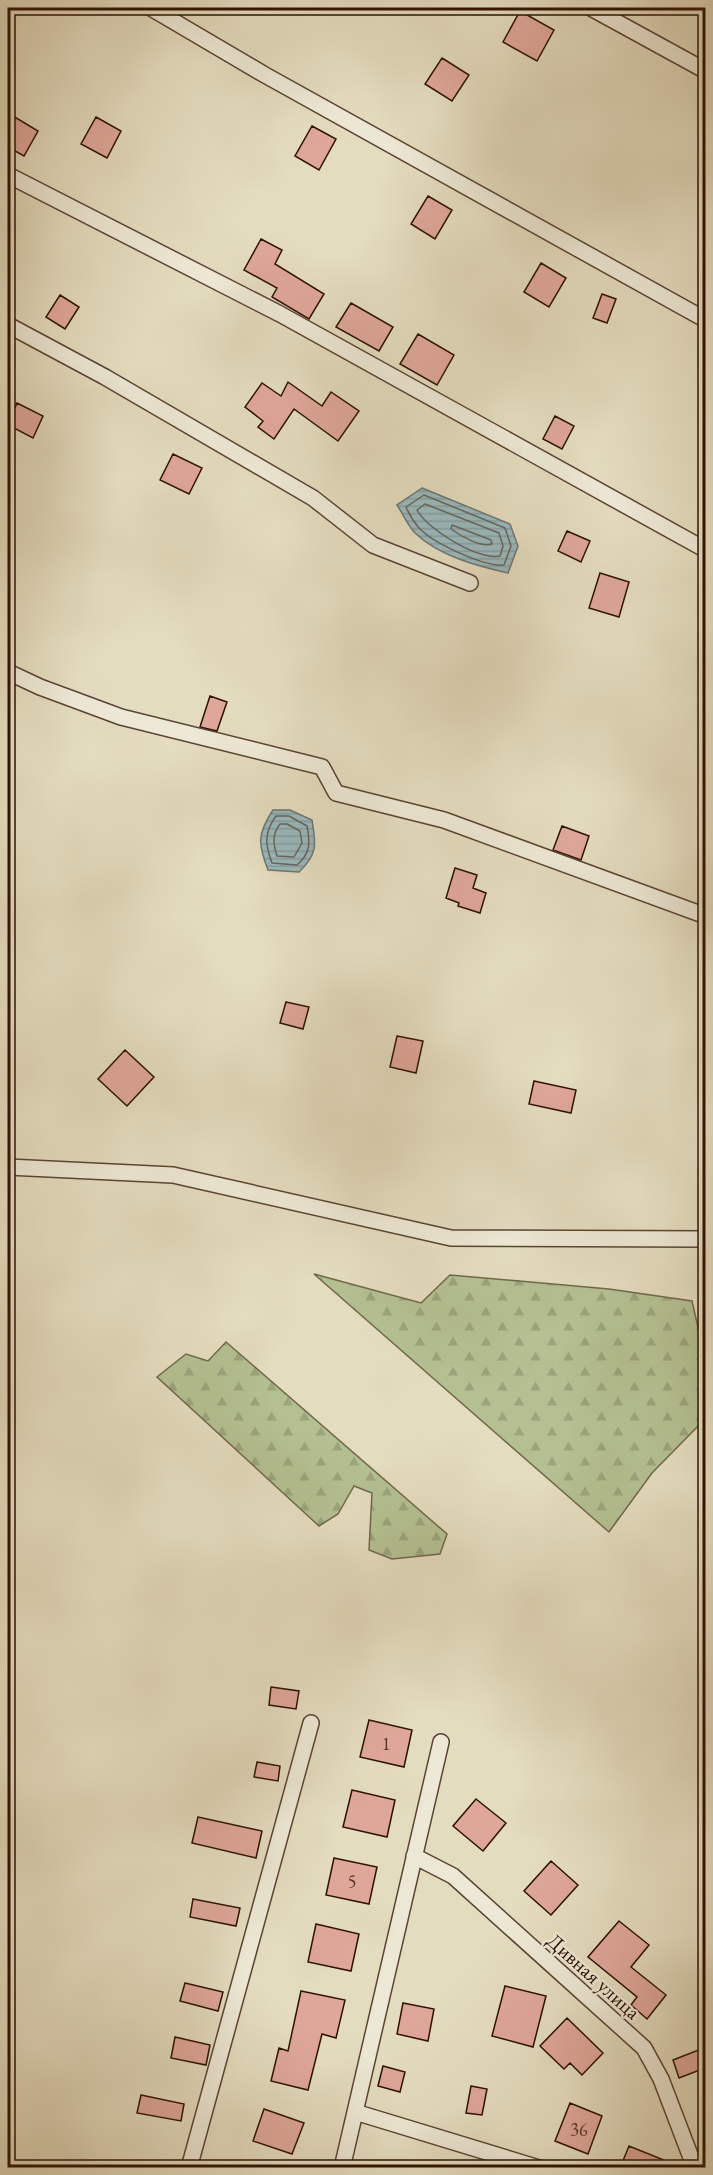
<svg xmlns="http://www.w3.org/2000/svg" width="713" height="2175" viewBox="0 0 713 2175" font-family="'EB Garamond',serif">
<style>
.forest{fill:url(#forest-firs);stroke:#70684b;stroke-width:1.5}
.water{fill:url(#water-rules);stroke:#6e7673;stroke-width:1.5}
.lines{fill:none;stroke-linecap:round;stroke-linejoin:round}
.shore{stroke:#646560;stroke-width:1.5}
.building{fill:#dfa79a;stroke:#2d1104;stroke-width:1.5}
.street-casing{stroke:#5b4433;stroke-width:18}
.street{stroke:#ede8d5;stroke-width:15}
.labels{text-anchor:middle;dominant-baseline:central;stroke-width:4.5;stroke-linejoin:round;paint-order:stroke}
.number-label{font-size:18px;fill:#5a362a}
.street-label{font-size:21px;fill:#2d1104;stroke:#ede8d5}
</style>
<defs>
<pattern id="forest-firs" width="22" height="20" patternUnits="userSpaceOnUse" patternTransform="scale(1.5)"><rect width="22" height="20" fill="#b4c092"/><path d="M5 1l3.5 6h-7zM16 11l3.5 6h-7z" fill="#9ba47c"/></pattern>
<pattern id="water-rules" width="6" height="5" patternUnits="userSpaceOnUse" patternTransform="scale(1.5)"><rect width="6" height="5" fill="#9ab9bd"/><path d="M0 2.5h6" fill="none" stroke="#859ea1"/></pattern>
</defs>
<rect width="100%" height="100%" fill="#e4dcbf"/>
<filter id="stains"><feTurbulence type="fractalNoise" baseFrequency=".00333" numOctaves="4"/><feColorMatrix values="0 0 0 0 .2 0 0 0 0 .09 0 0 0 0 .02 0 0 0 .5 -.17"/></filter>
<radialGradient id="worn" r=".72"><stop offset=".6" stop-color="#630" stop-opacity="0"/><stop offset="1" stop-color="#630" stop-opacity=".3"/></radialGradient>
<!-- forest -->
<path class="forest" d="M 314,1274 L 421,1303 L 450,1275 L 609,1289 L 692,1301 L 705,1358 L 705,1419 L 652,1473 L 609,1532 Z
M 226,1342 L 447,1534 L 440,1554 L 392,1559 L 369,1550 L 372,1493 L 354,1486 L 338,1514 L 319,1526 L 157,1377 L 186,1354 L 208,1361 Z"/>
<!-- water -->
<path class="water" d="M 422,488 L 510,524 L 518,546 L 508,573 C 477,566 439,556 415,533 C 408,526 403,514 397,505 Z
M 273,810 L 290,810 L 312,820 C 316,844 318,854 299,872 L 268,870 C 258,844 257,834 273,810 Z"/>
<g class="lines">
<!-- shore -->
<path class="shore" d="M 424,495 L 505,528 L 511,546 L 504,565 C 484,567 433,543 419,528 C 414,522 409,514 406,507 Z
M 425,504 L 499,533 L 503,546 L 500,556 C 477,560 427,529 417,510 Z
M 452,525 L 491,540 L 492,544 C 481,548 461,536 451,529 Z
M 276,816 L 289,816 L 307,826 C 310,842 311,853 297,865 L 272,863 C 265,845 264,832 276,816 Z
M 280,824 L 287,824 L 300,831 L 302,843 L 294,857 L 277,856 C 273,844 272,834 280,824 Z"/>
</g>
<!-- building -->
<path class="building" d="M 520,11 L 554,30 L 537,61 L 503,42 Z
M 442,58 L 469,75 L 452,101 L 425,84 Z
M 8,113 L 38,131 L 24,156 L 8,147 Z
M 96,117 L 121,131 L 107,158 L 81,144 Z
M 312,126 L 336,139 L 319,170 L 295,156 Z
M 428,196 L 452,210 L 435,239 L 411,224 Z
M 261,239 L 282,250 L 275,264 L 324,294 L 309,319 L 272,297 L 277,288 L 244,270 Z
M 541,263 L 566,278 L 549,307 L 524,292 Z
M 602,294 L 616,299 L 607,323 L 593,318 Z
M 60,295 L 79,307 L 65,329 L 46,317 Z
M 351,303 L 393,327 L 379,351 L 336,327 Z
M 418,334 L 454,355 L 437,385 L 400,364 Z
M 288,382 L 322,406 L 331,392 L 359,411 L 338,441 L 294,409 L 274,439 L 258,427 L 263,421 L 245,407 L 262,383 L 281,396 Z
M 17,403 L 43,416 L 33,438 L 8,425 Z
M 555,416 L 574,426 L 562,449 L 543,439 Z
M 173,454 L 202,468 L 189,494 L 160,480 Z
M 567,531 L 590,541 L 581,562 L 558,551 Z
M 600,573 L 629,582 L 619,617 L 589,608 Z
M 210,696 L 227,702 L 217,731 L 200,727 Z
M 562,826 L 589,836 L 581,860 L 553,850 Z
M 455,868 L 477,875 L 473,888 L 486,893 L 480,913 L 458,906 L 459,903 L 446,898 Z
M 286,1002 L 309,1007 L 303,1029 L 280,1023 Z
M 397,1036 L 423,1041 L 416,1073 L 390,1067 Z
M 125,1050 L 154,1077 L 127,1106 L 98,1079 Z
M 534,1081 L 576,1090 L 571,1113 L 529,1104 Z
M 271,1687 L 299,1691 L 296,1709 L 269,1705 Z
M 369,1720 L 412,1730 L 404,1767 L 360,1757 Z
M 257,1762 L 280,1766 L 278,1781 L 254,1777 Z
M 352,1790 L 395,1800 L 387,1837 L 343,1827 Z
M 476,1799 L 506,1823 L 483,1851 L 453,1826 Z
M 198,1817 L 262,1831 L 256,1858 L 192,1843 Z
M 334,1858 L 377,1867 L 369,1904 L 326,1895 Z
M 551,1861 L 578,1885 L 551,1915 L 524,1891 Z
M 193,1899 L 240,1908 L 236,1926 L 190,1917 Z
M 619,1921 L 649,1945 L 631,1967 L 666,1995 L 647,2019 L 631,2005 L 637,1997 L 588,1957 Z
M 316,1924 L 359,1934 L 351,1971 L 308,1962 Z
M 185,1983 L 223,1992 L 218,2011 L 180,2001 Z
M 505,1986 L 546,1996 L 533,2047 L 492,2036 Z
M 301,1991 L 345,2000 L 336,2038 L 322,2034 L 308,2090 L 271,2081 L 279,2048 L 288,2051 Z
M 403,2003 L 434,2009 L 428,2041 L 397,2034 Z
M 567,2018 L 603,2053 L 582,2075 L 570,2063 L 564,2069 L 540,2046 Z
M 175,2037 L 210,2045 L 206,2065 L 171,2058 Z
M 701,2049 L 705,2068 L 679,2078 L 673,2060 Z
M 383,2066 L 405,2072 L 400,2092 L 378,2086 Z
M 471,2086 L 487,2089 L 482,2115 L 466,2113 Z
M 141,2095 L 184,2104 L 181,2121 L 137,2113 Z
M 570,2103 L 602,2116 L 588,2154 L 555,2141 Z
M 264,2109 L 304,2123 L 292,2154 L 253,2141 Z
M 629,2146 L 681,2167 L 680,2168 L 620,2168 Z"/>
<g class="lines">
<!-- street casing -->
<g class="street-casing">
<path id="street" d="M 151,8 L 265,75 L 706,320
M 591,8 L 706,71
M 8,175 L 280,314 L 706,550
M 8,325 L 105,377 L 313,498 L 373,545 L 470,583
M 8,672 L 40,687 L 121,717 L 322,767 L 336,793 L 444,820 L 706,916
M 8,1167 L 173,1175 L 451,1238 L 706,1239
M 414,1856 L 453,1876 L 644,2048 L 661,2079 L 695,2168
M 355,2112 L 539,2168
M 189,2168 L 311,1723
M 342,2168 L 441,1742"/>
</g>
<!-- street -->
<use href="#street" class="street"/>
</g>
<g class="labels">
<!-- number labels -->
<g class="number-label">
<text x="386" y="1743">1</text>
<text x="352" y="1881">5</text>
<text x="579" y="2129">36</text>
</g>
<!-- street labels -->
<g class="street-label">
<text transform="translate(594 1976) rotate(42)">Дивная улица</text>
</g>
</g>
<!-- margin -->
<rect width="713" height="2175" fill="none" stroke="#e4dcbf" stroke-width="30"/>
<rect x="9" y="9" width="695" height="2157" fill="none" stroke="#2d1104" stroke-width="3"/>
<rect x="15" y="15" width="683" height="2145" fill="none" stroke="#2d1104" stroke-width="1.5"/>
<rect width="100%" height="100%" filter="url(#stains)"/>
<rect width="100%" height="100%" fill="url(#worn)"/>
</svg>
